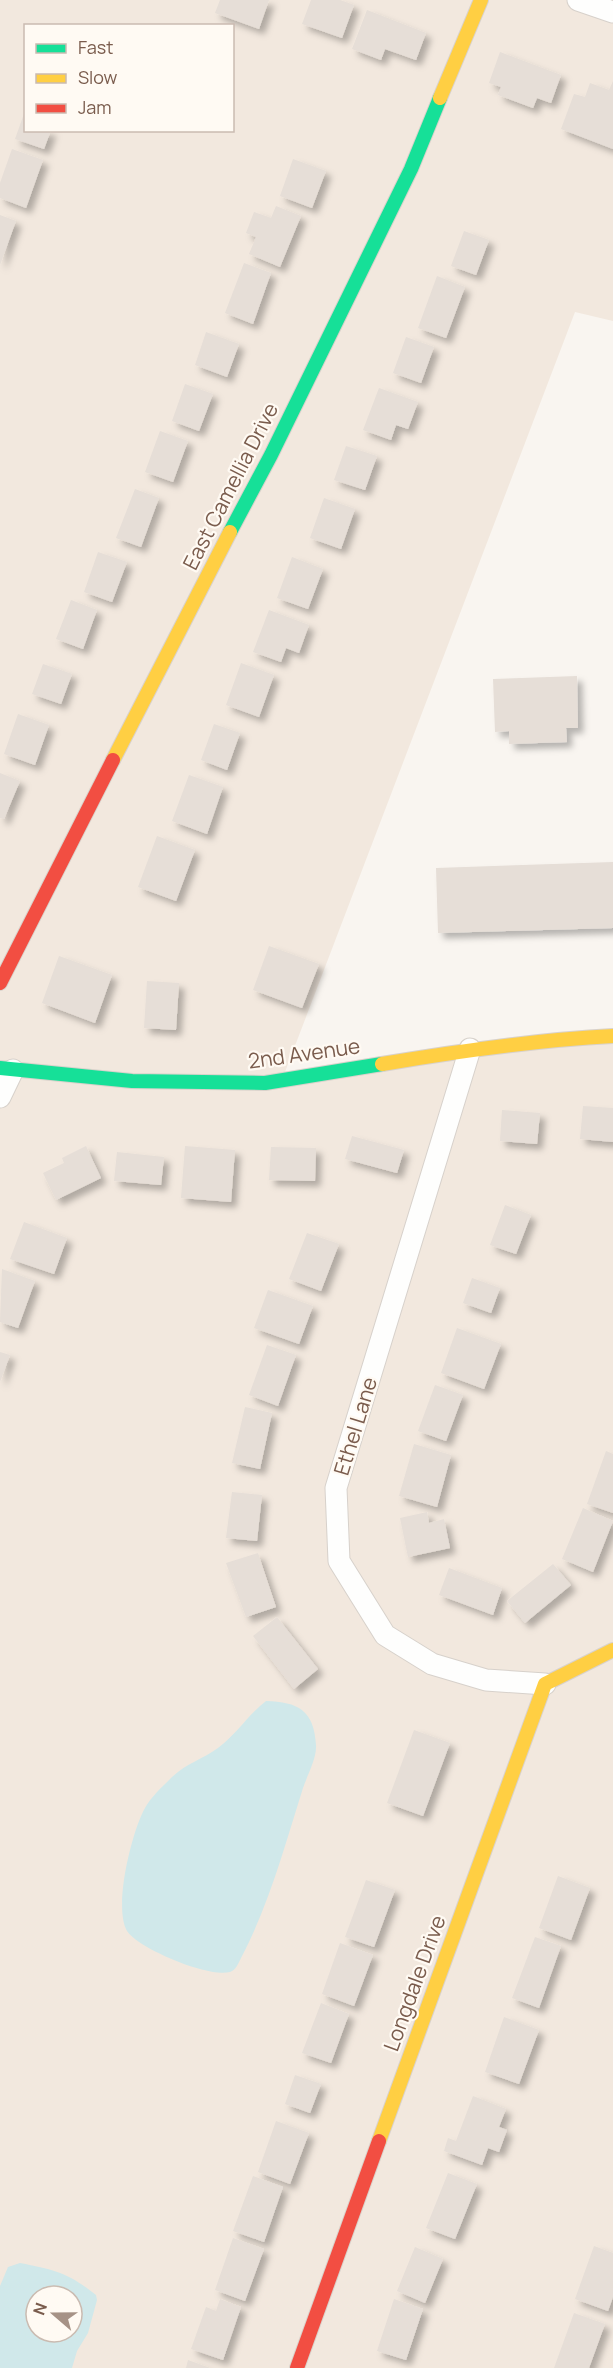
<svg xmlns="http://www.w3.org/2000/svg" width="613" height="2368" viewBox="0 0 613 2368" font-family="Manrope,sans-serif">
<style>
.residential{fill:#f2e8de;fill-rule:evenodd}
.water{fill:#d0e8ea;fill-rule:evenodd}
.building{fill:#e6ded7;filter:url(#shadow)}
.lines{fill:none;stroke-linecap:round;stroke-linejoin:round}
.street-casing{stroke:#d7d1cb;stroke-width:23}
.fast-casing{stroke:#d9d2cb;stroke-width:16}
.slow-casing{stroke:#d9d2cb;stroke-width:16}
.jam-casing{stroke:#d9d2cb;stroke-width:16}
.street{stroke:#fefefd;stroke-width:21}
.fast{stroke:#16e098;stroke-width:14}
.slow{stroke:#ffcf43;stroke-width:14}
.jam{stroke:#f24e42;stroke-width:14}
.labels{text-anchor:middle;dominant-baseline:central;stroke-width:4.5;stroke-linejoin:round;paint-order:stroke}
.street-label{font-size:21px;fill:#7a5c4d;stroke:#fffaf3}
</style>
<defs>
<filter id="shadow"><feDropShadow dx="5.5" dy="5.5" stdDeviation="3" flood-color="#0004"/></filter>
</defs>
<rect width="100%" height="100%" fill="#f9f5f0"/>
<!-- residential -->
<path class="residential" d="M 0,0 L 613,0 L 613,321 L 575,312 L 285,1072 L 613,1031 L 613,2368 L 0,2368 ZM 26,26 L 232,26 L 232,130 L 26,130 ZM 36,2296 L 72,2296 L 72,2332 L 36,2332 Z"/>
<!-- water -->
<path class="water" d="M 266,1701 C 298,1702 314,1710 316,1745 C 317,1758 307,1776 303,1788 C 285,1845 269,1905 241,1958 C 238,1964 236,1970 230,1972 C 209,1978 139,1949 127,1931 C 113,1907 132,1831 145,1808 C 151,1797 163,1786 172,1777 C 187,1763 203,1759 218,1748 C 236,1735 248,1715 266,1701 Z
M 20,2263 C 55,2270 67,2272 96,2295 L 97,2300 L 88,2333 L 77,2351 L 72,2368 L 0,2368 L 0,2286 L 8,2267 ZM 36,2296 L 72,2296 L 72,2332 L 36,2332 Z"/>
<!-- building -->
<path class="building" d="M 220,0 L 269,0 L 259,29 L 215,13 Z
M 311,0 L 340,0 L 354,5 L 342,38 L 302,24 Z
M 367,10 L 426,33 L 416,60 L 385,49 L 381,60 L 352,49 Z
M 500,52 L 561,75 L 551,103 L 537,98 L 533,108 L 498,95 L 501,87 L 489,83 Z
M 613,81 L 613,149 L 561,129 L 574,94 L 585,97 L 590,83 L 609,90 Z
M 25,111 L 26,130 L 51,130 L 44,149 L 15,139 Z
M 12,149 L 43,160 L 26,208 L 0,198 L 0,183 Z
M 293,159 L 326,171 L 312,208 L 280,196 Z
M 276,206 L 301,216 L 280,267 L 249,254 L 256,237 L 246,233 L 254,212 L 271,218 Z
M 0,215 L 16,221 L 0,265 Z
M 464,231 L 489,240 L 476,275 L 451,266 Z
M 244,263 L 271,273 L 253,324 L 225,313 Z
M 437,276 L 465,287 L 446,338 L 418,328 Z
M 206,332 L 239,344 L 227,377 L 195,365 Z
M 406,337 L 434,347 L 421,383 L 393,373 Z
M 185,384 L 213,394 L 199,431 L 172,421 Z
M 379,388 L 418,402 L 408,429 L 396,425 L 391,440 L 363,430 Z
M 160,431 L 188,441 L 173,482 L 145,472 Z
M 346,446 L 377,456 L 365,490 L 334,480 Z
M 135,489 L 159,498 L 141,547 L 116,538 Z
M 324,498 L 355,509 L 341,549 L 310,538 Z
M 98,552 L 127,562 L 112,602 L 84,592 Z
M 292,557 L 323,569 L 308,609 L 277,598 Z
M 71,600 L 97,610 L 83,649 L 56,639 Z
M 269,610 L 309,625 L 299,653 L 286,648 L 281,662 L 253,652 Z
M 241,663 L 274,675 L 259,717 L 226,705 Z
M 43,664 L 72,674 L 61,704 L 32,694 Z
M 577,676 L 578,728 L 566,728 L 567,742 L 509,744 L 509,731 L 495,732 L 493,679 Z
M 18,714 L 49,725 L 35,765 L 4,754 Z
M 214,724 L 240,733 L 227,770 L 201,760 Z
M 0,773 L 20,781 L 4,819 L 0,818 Z
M 189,775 L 223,787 L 207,834 L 172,821 Z
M 157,836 L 195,850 L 176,901 L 138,887 Z
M 613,862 L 613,928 L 438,933 L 436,868 Z
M 269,946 L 319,964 L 302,1008 L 253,990 Z
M 59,956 L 112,975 L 95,1023 L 42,1003 Z
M 147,981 L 179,983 L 176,1030 L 144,1028 Z
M 583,1106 L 613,1108 L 613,1142 L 580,1139 Z
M 502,1110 L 540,1113 L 537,1144 L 500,1141 Z
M 352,1136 L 404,1150 L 397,1173 L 345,1159 Z
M 86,1146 L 101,1178 L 56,1200 L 43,1173 L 64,1163 L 62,1158 Z
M 185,1146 L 235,1150 L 231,1202 L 181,1198 Z
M 271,1147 L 316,1148 L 315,1181 L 269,1180 Z
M 117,1152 L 164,1157 L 161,1185 L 114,1181 Z
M 505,1205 L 531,1215 L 516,1254 L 490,1245 Z
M 24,1222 L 67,1238 L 54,1274 L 10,1259 Z
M 307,1233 L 339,1244 L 321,1291 L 289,1279 Z
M 2,1269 L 35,1281 L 18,1328 L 0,1322 Z
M 472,1278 L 500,1288 L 491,1313 L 463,1303 Z
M 268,1290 L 313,1306 L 299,1344 L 254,1328 Z
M 457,1328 L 501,1344 L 484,1389 L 441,1373 Z
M 267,1345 L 296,1355 L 278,1406 L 249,1395 Z
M 0,1352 L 10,1355 L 0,1382 Z
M 435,1385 L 463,1395 L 446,1441 L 418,1431 Z
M 245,1407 L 272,1413 L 260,1469 L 232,1463 Z
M 414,1444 L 451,1455 L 437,1507 L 399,1496 Z
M 606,1451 L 613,1454 L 613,1513 L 587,1504 Z
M 232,1492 L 262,1495 L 257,1541 L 226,1538 Z
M 583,1508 L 613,1521 L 593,1572 L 562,1559 Z
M 427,1512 L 429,1523 L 444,1519 L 450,1548 L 408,1557 L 400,1518 Z
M 258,1553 L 276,1607 L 246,1617 L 226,1563 Z
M 553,1564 L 571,1585 L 525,1623 L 507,1601 Z
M 449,1568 L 502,1588 L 493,1615 L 439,1595 Z
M 277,1617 L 318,1669 L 294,1689 L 253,1636 Z
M 414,1730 L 450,1743 L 423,1816 L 387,1803 Z
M 558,1876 L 590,1888 L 571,1940 L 539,1928 Z
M 366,1880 L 395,1890 L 374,1947 L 345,1937 Z
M 535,1937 L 561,1946 L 539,2008 L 512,1998 Z
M 340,1943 L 373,1955 L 354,2006 L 322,1994 Z
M 321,2003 L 349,2014 L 331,2063 L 302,2053 Z
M 504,2017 L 539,2030 L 519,2084 L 485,2072 Z
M 295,2075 L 321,2084 L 310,2113 L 285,2104 Z
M 473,2096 L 506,2109 L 499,2127 L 507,2130 L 499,2152 L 488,2148 L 482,2165 L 444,2151 L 448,2138 L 456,2141 Z
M 276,2121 L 309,2133 L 290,2184 L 258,2172 Z
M 448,2173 L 477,2184 L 455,2239 L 426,2228 Z
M 253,2176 L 283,2187 L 264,2242 L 233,2231 Z
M 233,2238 L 264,2249 L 245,2301 L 215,2290 Z
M 594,2246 L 613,2253 L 613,2297 L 608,2311 L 575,2299 Z
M 415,2247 L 443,2259 L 425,2303 L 397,2291 Z
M 220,2299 L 241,2307 L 223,2360 L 191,2349 L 206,2307 L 216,2311 Z
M 394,2299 L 423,2309 L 406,2360 L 377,2351 Z
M 574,2313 L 605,2324 L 589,2368 L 554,2368 Z
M 188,2360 L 210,2368 L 186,2368 Z"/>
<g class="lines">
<!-- street casing -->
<g class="street-casing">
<path id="street" d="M 578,0 L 613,12
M 470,1049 L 336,1488 L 339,1561 L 385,1635 L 432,1664 L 486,1680 L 545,1684
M 0,1097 L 13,1070"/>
</g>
<!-- fast casing -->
<g class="fast-casing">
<path id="fast" d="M 230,532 L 271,455 L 411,169 L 440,98
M 0,1068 L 132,1081 L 265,1083 L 382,1064"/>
</g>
<!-- slow casing -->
<g class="slow-casing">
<path id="slow" d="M 440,98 L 481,0
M 113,760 L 230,532
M 382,1064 C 459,1051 535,1040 613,1036
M 379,2141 L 545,1684 L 613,1650"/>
</g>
<!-- jam casing -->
<g class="jam-casing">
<path id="jam" d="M 0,983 L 113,760
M 297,2368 L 379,2141"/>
</g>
<!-- street -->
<use href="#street" class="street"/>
<!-- fast -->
<use href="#fast" class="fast"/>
<!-- slow -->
<use href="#slow" class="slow"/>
<!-- jam -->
<use href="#jam" class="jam"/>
</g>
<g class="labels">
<!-- street labels -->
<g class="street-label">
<text transform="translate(230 486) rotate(-63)">East Camellia Drive</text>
<text transform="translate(304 1053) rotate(-8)">2nd Avenue</text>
<text transform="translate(355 1426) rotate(-73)">Ethel Lane</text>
<text transform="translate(414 1983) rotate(-70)">Longdale Drive</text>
</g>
</g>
<!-- legend -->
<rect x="24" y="24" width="210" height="108" fill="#fffaf3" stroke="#cabbb1" stroke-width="1.5"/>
<rect x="36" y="44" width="30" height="9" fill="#16e098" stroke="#cabbb1" stroke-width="1.5"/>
<text x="78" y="54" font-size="18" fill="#7a5c4d">Fast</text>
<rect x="36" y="74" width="30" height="9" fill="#ffcf43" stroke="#cabbb1" stroke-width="1.5"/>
<text x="78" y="84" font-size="18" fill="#7a5c4d">Slow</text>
<rect x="36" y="104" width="30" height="9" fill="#f24e42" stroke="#cabbb1" stroke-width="1.5"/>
<text x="78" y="114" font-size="18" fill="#7a5c4d">Jam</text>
<!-- north arrow -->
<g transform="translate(54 2314) rotate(290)"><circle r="28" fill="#fffaf3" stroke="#cabbb1" stroke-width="1.5"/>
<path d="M0-4.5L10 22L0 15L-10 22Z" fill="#a69286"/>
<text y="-9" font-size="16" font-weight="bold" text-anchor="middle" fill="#7a5c4d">N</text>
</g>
</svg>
